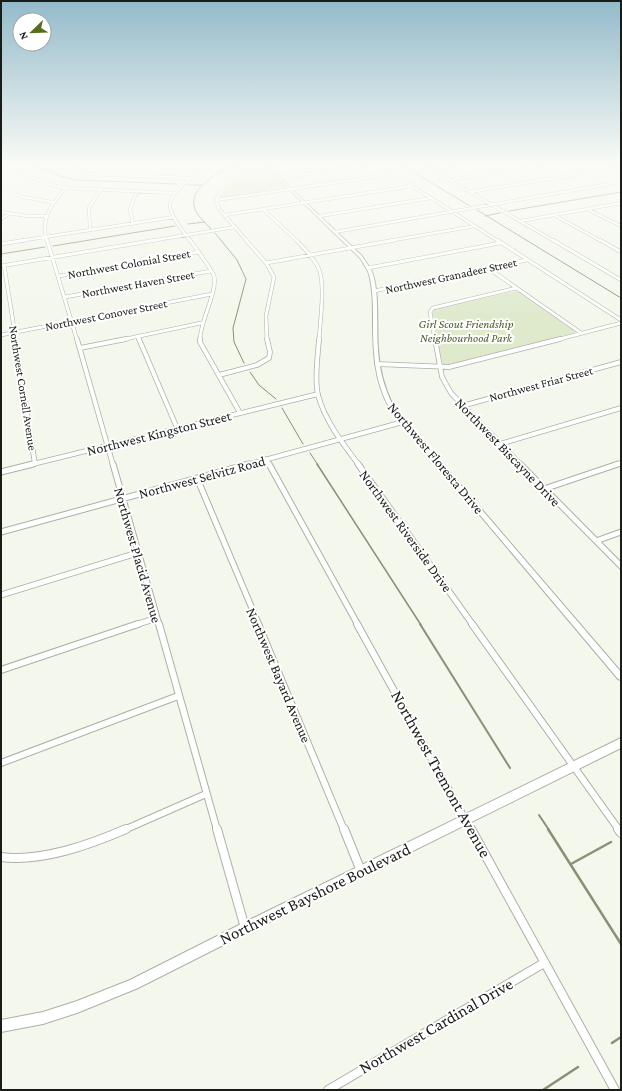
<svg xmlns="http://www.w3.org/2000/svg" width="622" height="1091" viewBox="0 0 622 1091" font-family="'Crimson Pro',serif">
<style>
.green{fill:#dfeacd}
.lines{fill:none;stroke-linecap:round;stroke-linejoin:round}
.stream-far3{stroke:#869275;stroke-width:1}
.stream-far2{stroke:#869275;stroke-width:1.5}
.stream-far1{stroke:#869275;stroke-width:2}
.stream{stroke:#869275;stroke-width:2.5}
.minor-far5-casing{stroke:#acb0a6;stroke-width:3.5}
.minor-far4-casing{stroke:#acb0a6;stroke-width:4}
.minor-far3-casing{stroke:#acb0a6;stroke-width:5.5}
.minor-far2-casing{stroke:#acb0a6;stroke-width:7}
.minor-far1-casing{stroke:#acb0a6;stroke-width:8}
.minor-casing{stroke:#acb0a6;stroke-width:10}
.tertiary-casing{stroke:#acb0a6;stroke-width:2}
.secondary-casing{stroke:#acb0a6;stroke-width:2}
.minor-far5{stroke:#fff;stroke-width:2.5}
.minor-far4{stroke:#fff;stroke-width:3}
.minor-far3{stroke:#fff;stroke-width:4}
.minor-far2{stroke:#fff;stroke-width:5}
.minor-far1{stroke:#fff;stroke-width:6}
.minor{stroke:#fff;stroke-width:8}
.tertiary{fill:#fff;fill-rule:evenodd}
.secondary{fill:#fff;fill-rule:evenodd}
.labels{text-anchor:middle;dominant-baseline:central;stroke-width:4;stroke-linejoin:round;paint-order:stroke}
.far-street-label{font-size:12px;fill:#1a1c18;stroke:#fff}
.far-park-label{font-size:12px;font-style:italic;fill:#4c5e25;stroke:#fff}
.street-label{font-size:14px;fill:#1a1c18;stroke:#fff}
.near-street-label{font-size:17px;fill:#1a1c18;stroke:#fff}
</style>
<rect width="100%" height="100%" fill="#f3f7ec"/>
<!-- green -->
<path class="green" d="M 266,167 L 289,189 L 218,199 L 219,195 L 247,171 Z
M 516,291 L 520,292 L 574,330 L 576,332 L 575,333 L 449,366 L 443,365 L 432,311 L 438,308 Z"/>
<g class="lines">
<!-- stream-far3 -->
<path class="stream-far3" d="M 31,164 L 60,176 L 76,180 L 177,184
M 400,164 L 470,206
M 187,185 L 203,185
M 477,210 L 621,298
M 509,211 L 621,192
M 485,216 L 500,213
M 188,224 L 205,222
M 211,229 C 206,223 198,217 195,209 C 186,187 224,169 240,164
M 215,233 L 237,260 L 246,279 L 233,328 L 234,342 L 244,363
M 53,246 L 175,226
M 1,254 L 45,247
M 250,372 L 259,385 L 276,399
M 282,408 L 303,444
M 310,453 L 318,465"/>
<!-- stream-far2 -->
<path class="stream-far2" d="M 317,464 L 421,625"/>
<!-- stream-far1 -->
<path class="stream-far1" d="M 420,624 L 510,768
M 539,815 L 549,830"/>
<!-- stream -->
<path class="stream" d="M 548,829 L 621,944
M 571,864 L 611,842
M 612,1043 L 621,1037
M 543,1090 L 578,1067"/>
<!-- minor-far5 casing -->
<g class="minor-far5-casing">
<path id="minor-far5" d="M 60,164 L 90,174 L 191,178
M 378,164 L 498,241
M 422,164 L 554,241
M 571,164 L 614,183
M 1,165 L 52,185 L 66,188 L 175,193
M 174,165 L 176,164
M 74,169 L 94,164
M 431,169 L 466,164
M 1,174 L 15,171
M 117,175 L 123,169 L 141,164
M 279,178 L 378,164
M 450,180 L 553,164
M 1,188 L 23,197 L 52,202
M 470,192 L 590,172
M 216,200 L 394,174
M 263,209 L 297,241
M 587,209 L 621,226
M 1,212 L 28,216 L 45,216
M 225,215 L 412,186
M 554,215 L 601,241
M 320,216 L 431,198
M 1,219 L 9,214
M 521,221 L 621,203
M 133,224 L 130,209 L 137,191
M 90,230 L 89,208 L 100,190
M 335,232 L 621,182
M 19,241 L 174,217
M 47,241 C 40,219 51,204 66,188
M 150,241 L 235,227
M 190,241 C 184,232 171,218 170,206 C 169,189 201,173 213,164
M 247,241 L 219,209 L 216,200 C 221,188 238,173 250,169 C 262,165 276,166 288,164
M 389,241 L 475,226"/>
</g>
<!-- minor-far4 casing -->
<g class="minor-far4-casing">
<path id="minor-far4" d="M 47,240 L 77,340
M 190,240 C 196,249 211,268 214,276 C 218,291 200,321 200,340
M 246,240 L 266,263 L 274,277 L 266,316 L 267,340
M 296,240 C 304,248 313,257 318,267 C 326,282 320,322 319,340
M 497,240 L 621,320
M 553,240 L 621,280
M 600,240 L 621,252
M 1,244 L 26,240
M 266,263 L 395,240
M 4,265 L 16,340
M 1,266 L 156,240
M 368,268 L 500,243
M 488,268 L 581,333
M 59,276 L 199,252
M 374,291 L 527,260
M 65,297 L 211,271
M 1,335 L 212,294
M 138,337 L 139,340
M 121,340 L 201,323
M 435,340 L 430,312 L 433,308 L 516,288
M 556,340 L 621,323"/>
</g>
<!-- minor-far3 casing -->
<g class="minor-far3-casing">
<path id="minor-far3" d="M 15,339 L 35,464
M 77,339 L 113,465
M 139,339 L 177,428
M 200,339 L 200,342 L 240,413
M 319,339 C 318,356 314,378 318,395 C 325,421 343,444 359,465
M 435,339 L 442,377 L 451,393 L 521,465
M 80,348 L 126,339
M 377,364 L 449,367 L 560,339
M 219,375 L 257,365 L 269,358 L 270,352 L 267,339
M 462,406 L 621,362
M 500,444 L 621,408
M 266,459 L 269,465
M 29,465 L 318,394
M 246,465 L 403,422
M 615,465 L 621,463"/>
</g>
<!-- minor-far2 casing -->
<g class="minor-far2-casing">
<path id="minor-far2" d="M 113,464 L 159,625
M 269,464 L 358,625
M 358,464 L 473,625
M 520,464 L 621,566
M 1,472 L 33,464
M 197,478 L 259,625
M 544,489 L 618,464
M 1,532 L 249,464
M 596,541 L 621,532
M 1,595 L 137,553
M 135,625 L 157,618"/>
</g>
<!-- minor-far1 casing -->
<g class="minor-far1-casing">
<path id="minor-far1" d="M 159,624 L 217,830
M 258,624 L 344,830
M 357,624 L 471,830
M 472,624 L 619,830
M 1,670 L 138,624
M 1,763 L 178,696
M 124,830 L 206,794"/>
</g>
<!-- minor casing -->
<g class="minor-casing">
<path id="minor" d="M 217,829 L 245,928
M 344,829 L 361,871
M 471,829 L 615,1090
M 618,829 L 621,833
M 1,857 C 42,862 89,845 126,829
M 328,1090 L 544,963"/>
</g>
<!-- tertiary casing -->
<g class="tertiary-casing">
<path id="tertiary" d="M 263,164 L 265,164 L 362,256 C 365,261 370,267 372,272 C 380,293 376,327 378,349 C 379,369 384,387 393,406 L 621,672 L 621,680 L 618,679 L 389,407 C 374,380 373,350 373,320 C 373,304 373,289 369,274 C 367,268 363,263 360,258 Z"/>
</g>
<!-- secondary casing -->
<g class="secondary-casing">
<path id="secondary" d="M 608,164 L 611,164 L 621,168 L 621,170 Z
M 621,738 L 621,748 L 249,932 L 138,988 L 77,1013 L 43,1024 L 1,1032 L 1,1020 L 43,1012 L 77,1001 L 130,980 L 241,924 Z"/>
</g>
<!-- minor-far5 -->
<use href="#minor-far5" class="minor-far5"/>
<!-- minor-far4 -->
<use href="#minor-far4" class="minor-far4"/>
<!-- minor-far3 -->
<use href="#minor-far3" class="minor-far3"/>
<!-- minor-far2 -->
<use href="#minor-far2" class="minor-far2"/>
<!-- minor-far1 -->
<use href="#minor-far1" class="minor-far1"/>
<!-- minor -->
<use href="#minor" class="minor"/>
<!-- tertiary -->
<use href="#tertiary" class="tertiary"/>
<!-- secondary -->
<use href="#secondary" class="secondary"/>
</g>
<!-- sky -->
<linearGradient id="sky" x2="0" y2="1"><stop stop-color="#93baca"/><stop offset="0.52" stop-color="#fafbf6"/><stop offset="1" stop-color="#fafbf6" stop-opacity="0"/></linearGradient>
<rect width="622" height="316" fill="url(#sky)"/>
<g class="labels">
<!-- far-street labels -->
<g class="far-street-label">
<text transform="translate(129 264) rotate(-10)">Northwest Colonial Street</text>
<text transform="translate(451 276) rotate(-12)">Northwest Granadeer Street</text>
<text transform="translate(138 284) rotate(-10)">Northwest Haven Street</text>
<text transform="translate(106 315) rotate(-11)">Northwest Conover Street</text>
<text transform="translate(541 384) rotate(-15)">Northwest Friar Street</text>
<text transform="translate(23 388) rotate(81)">Northwest Cornell Avenue</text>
</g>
<!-- far-park labels -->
<g class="far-park-label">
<text x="466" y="324">Girl Scout Friendship<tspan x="466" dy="14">Neighbourhood Park</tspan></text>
</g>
<!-- street labels -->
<g class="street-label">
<text transform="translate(159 433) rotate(-14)">Northwest Kingston Street</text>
<text transform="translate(508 452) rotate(46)">Northwest Biscayne Drive</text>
<text transform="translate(436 458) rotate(50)">Northwest Floresta Drive</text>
<text transform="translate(202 477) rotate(-15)">Northwest Selvitz Road</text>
<text transform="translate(406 531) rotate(54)">Northwest Riverside Drive</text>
<text transform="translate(138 555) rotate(74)">Northwest Placid Avenue</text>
<text transform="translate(279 675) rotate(67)">Northwest Bayard Avenue</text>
</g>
<!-- near-street labels -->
<g class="near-street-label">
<text transform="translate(441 774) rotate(61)">Northwest Tremont Avenue</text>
<text transform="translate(315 894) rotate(-26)">Northwest Bayshore Boulevard</text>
<text transform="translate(436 1026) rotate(-30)">Northwest Cardinal Drive</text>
</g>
</g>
<!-- border -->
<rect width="622" height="1091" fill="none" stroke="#1a1c18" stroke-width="4"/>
<!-- north arrow -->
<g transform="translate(32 32) rotate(247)"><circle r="19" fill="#ffffff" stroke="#a3a4a3"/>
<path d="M0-3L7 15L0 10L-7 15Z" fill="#576e1f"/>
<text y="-6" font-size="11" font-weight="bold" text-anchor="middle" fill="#1a1c18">N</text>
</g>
</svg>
